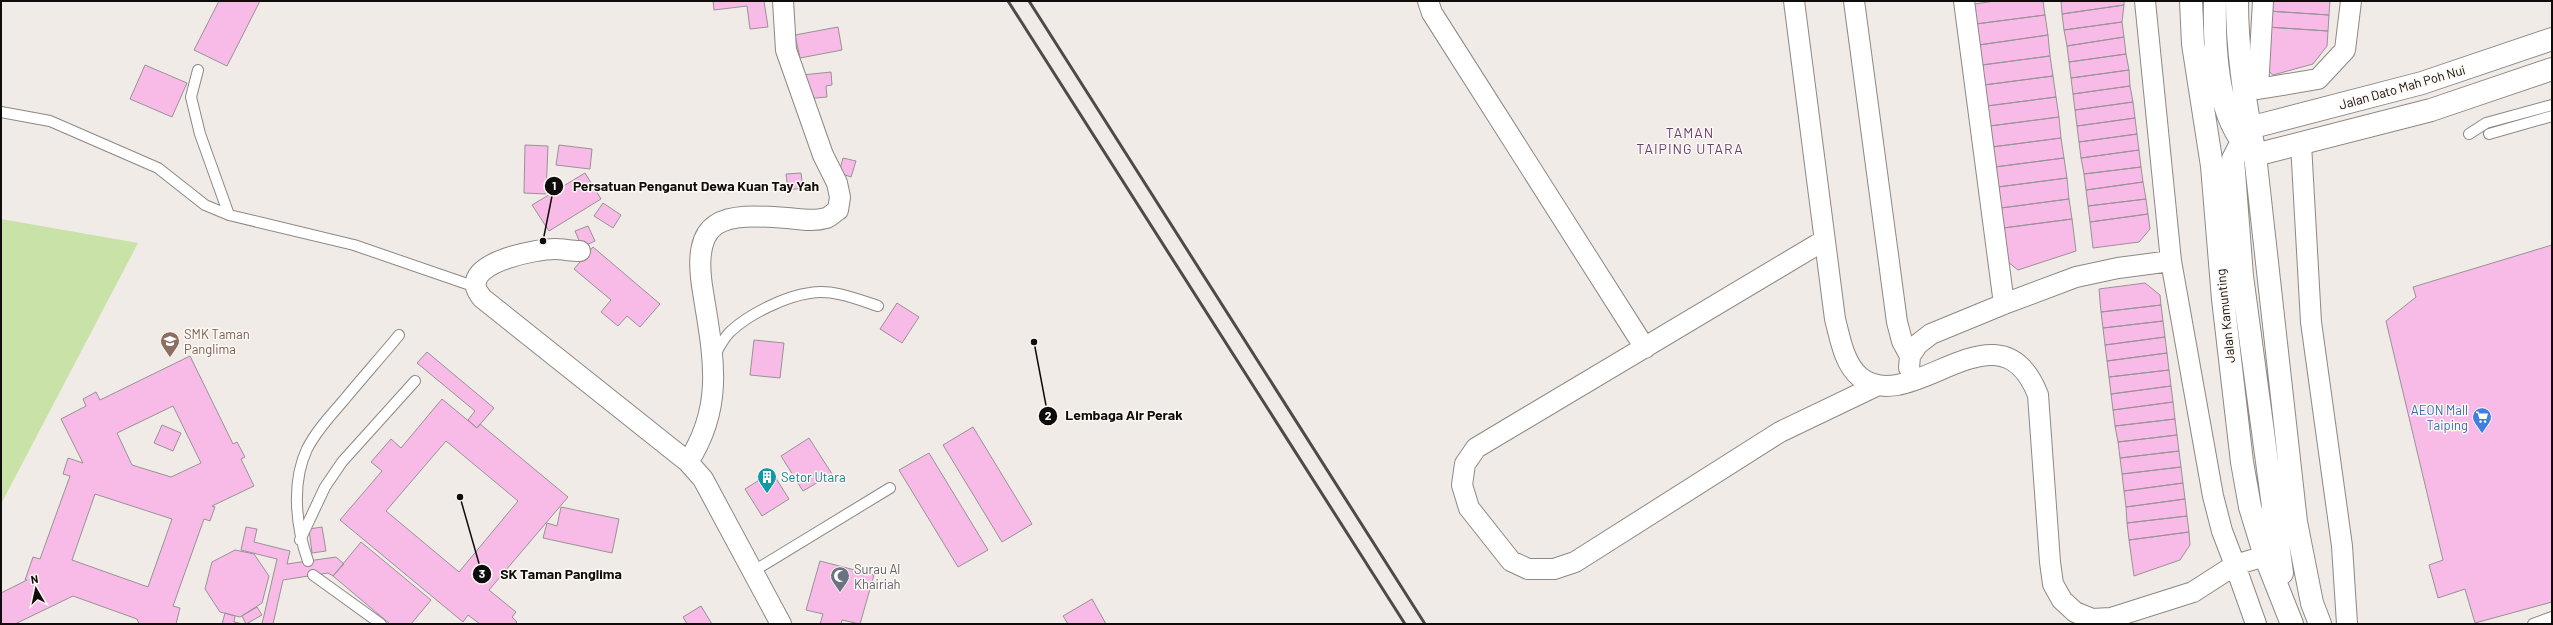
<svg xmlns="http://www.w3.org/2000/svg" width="2553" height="625" viewBox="0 0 2553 625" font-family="Barlow,sans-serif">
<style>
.green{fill:#c8e2a7}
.building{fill:#f8bbe7;stroke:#989296;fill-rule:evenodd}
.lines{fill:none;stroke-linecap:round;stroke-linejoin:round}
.lane-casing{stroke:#8d8884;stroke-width:12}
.street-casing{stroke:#8d8884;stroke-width:22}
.secondary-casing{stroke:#8d8884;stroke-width:24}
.lane{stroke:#fff;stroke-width:10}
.street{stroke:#fff;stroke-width:20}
.secondary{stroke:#fff;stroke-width:22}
.rail{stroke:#4d4a48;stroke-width:3}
.labels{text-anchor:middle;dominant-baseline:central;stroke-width:3;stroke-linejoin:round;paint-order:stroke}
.street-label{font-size:13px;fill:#0f0d0c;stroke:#fef8f3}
.education-label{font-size:13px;fill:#785e54;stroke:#fef8f3;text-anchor:start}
.shop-label{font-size:13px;fill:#366cbe;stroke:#fef8f3;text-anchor:end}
.culture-label{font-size:13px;fill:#0d838f;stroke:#fef8f3;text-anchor:start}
.worship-label{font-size:13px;fill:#5b616d;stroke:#fef8f3;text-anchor:start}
.neighbourhood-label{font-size:14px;letter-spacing:1px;fill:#693d73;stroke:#fef8f3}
.leader{fill:none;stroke:#0f0d0c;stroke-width:1.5}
.callout-dot{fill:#0f0d0c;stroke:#fef8f3;stroke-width:1.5}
.mark-label{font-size:12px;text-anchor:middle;font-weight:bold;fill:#fff}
.callout-label{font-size:14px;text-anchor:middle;font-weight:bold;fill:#0f0d0c;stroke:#fef8f3;stroke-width:3;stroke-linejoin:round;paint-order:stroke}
</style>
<rect width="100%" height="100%" fill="#f0ebe6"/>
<!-- green -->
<path class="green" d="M 1,219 L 138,243 L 1,504 Z"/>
<!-- building -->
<path class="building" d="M 219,1 L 260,1 L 227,66 L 194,50 Z
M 713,1 L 764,1 L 768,27 L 750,29 L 747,6 L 714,10 Z
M 1995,1 L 2043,1 L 2045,15 L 1976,24 L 1974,4 Z
M 2061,1 L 2124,1 L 2124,5 L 2062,14 Z
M 2269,1 L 2330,1 L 2329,15 L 2268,11 Z
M 2124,5 L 2122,22 L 2064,30 L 2062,14 Z
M 2268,11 L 2329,15 L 2328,31 L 2267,27 Z
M 2045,15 L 2048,35 L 1979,45 L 1976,24 Z
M 2122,22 L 2124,37 L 2067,46 L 2064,30 Z
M 838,27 L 842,50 L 800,58 L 795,35 Z
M 2267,27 L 2328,31 L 2327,46 L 2313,64 L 2273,75 L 2265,68 Z
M 2048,35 L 2050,56 L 1982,65 L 1979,45 Z
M 2124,37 L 2126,54 L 2069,62 L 2067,46 Z
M 2126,54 L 2129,70 L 2071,78 L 2069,62 Z
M 2050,56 L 2053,76 L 1984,85 L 1982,65 Z
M 145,65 L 187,83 L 172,117 L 130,99 Z
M 2129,70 L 2130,86 L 2073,94 L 2071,78 Z
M 831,72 L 832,85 L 826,86 L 827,97 L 804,99 L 802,75 Z
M 2053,76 L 2056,97 L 1987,106 L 1984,85 Z
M 2130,86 L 2133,102 L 2075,110 L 2073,94 Z
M 2056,97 L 2059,117 L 1990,126 L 1987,106 Z
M 2133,102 L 2135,118 L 2077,126 L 2075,110 Z
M 2059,117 L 2061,138 L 1992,147 L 1990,126 Z
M 2135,118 L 2137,134 L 2079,142 L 2077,126 Z
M 2137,134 L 2139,150 L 2081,158 L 2079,142 Z
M 2061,138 L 2064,158 L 1995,167 L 1992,147 Z
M 525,145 L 548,146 L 546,194 L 524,193 Z
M 559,145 L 592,149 L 590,169 L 556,165 Z
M 2139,150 L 2141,167 L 2084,174 L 2081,158 Z
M 843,158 L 856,161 L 851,177 L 839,173 Z
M 2064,158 L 2067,178 L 1998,187 L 1995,167 Z
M 2141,167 L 2143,182 L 2086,190 L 2084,174 Z
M 585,173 L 601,199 L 549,231 L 532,205 Z
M 801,173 L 803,188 L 788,190 L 786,174 Z
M 2067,178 L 2069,199 L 2001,208 L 1998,187 Z
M 2143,182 L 2146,199 L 2088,206 L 2086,190 Z
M 2069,199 L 2072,219 L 2003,228 L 2001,208 Z
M 2146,199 L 2148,214 L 2090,222 L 2088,206 Z
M 603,203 L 621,215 L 613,228 L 594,216 Z
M 2148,214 L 2150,229 L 2139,242 L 2093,248 L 2090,222 Z
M 2072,219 L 2076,251 L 2018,270 L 2008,262 L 2003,228 Z
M 588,226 L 595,241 L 582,247 L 575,231 Z
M 2552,245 L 2552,602 L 2475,623 L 2465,589 L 2438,598 L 2429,565 L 2443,560 L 2386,321 L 2416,297 L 2413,287 Z
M 593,247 L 660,304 L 640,327 L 627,316 L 618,326 L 601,312 L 611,300 L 574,269 Z
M 2145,283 L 2160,295 L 2161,305 L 2101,312 L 2099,289 Z
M 897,303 L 919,317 L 902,343 L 880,329 Z
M 2161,305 L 2163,321 L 2103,328 L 2101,312 Z
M 2163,321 L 2165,337 L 2105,345 L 2103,328 Z
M 2165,337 L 2167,353 L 2107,361 L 2105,345 Z
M 754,340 L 784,343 L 780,378 L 750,375 Z
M 427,352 L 494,408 L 477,428 L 468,420 L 475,411 L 417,363 Z
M 2167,353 L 2169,370 L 2109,377 L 2107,361 Z
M 190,356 L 233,444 L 237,442 L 245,457 L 241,459 L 254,486 L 212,506 L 215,507 L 210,521 L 204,519 L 173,606 L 180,608 L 176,624 L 139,624 L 137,619 L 73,596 L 15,624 L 1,624 L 1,593 L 27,580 L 25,580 L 33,557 L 40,559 L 70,476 L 63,474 L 68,458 L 83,463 L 61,419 L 86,406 L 83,399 L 96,392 L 100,400 ZM 173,406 L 201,463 L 171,477 L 132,465 L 117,433 ZM 95,494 L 172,519 L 148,587 L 72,560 Z
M 2169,370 L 2171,386 L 2111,394 L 2109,377 Z
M 2171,386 L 2173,402 L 2113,410 L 2111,394 Z
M 442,399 L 477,428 L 480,424 L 568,497 L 489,590 L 516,612 L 512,617 L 517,622 L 515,624 L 480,624 L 468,615 L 463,622 L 340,520 L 382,471 L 371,462 L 391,439 L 401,448 ZM 446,441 L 518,501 L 459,572 L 386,511 Z
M 2173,402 L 2175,419 L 2115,426 L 2113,410 Z
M 2175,419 L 2177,435 L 2118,442 L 2115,426 Z
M 162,425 L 181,433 L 173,451 L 154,443 Z
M 973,427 L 1032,524 L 1002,542 L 943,445 Z
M 2177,435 L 2179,451 L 2120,458 L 2118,442 Z
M 809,438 L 832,474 L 803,491 L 781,456 Z
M 2179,451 L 2181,467 L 2122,474 L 2120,458 Z
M 929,453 L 988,550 L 958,567 L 899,470 Z
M 2181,467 L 2183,483 L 2124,491 L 2122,474 Z
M 772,472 L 789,499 L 762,516 L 745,489 Z
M 2183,483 L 2185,499 L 2126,507 L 2124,491 Z
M 2185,499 L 2187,516 L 2127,523 L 2126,507 Z
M 561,507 L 619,519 L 612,553 L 543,538 L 547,523 L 557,526 Z
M 2187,516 L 2189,532 L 2129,540 L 2127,523 Z
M 246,527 L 257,529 L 254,542 L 290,551 L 287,564 L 336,557 L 344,564 L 333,576 L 328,573 L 283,580 L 273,624 L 262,624 L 277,559 L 241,550 Z
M 322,527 L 326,551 L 312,553 L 309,529 Z
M 2189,532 L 2190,545 L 2180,560 L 2134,576 L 2129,540 Z
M 361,542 L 431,600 L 411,624 L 390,624 L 333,576 Z
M 235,550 L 254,554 L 269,576 L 262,603 L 240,617 L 220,612 L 205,589 L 212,562 Z
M 820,561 L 874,575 L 860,624 L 842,620 L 841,624 L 820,624 L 823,614 L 806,610 Z
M 1092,599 L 1106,624 L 1068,624 L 1063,616 Z
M 701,606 L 712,624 L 687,624 L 683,617 Z
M 257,607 L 262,615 L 246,624 L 242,616 Z
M 225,613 L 235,616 L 234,622 L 243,624 L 222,624 Z"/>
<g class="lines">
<!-- lane casing -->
<g class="lane-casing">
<path id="lane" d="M 198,70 L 191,97 L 200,134 L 229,215
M 1,112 L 50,121 L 158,168 L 205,205 L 229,215 L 354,245 L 476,287
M 2469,134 L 2486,123 L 2552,105
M 2489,134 L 2552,116
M 714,356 C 719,348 724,337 731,331 C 749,314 786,296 810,293 C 833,289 857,299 878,306
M 300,540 L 325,487 L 342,462 L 415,381
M 308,561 C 296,527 291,483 307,449 C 316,431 331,415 344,400 C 362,378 381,357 399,335
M 752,572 L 890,488
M 313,575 L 381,624
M 2533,624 L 2552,617"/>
</g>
<!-- street casing -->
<g class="street-casing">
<path id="street" d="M 1428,1 L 1432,13 L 1645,348
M 1794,1 L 1835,319 C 1840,338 1844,364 1860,377 C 1911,419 1999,295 2038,395 L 2050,562 L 2053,584 L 2062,600 L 2075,612 L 2092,619 L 2111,618 L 2193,592 L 2235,565 L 2256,624
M 1854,1 L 1897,322 L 1902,341 L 1910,356
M 1964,1 L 2004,304
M 2145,1 L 2171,261 L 2213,496 L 2222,531 L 2235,565 L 2265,556
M 2263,1 L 2258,89 L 2318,79 L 2345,50 L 2351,1
M 2301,144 L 2311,322 L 2342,546 L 2347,624
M 1823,241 L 1476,448 L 1465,464 L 1462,485 L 1469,508 L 1511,561 L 1528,569 L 1554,569 L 1575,562 L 1780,432 L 1876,386
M 580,251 C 571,251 563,249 555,249 C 537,249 471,261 476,287 C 476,290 480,295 482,298 L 688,462 L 703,479 L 781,624
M 1909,368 L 1910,356 L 1918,344 L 1931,334 L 2004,304 L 2076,277 L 2118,268 L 2171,261
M 688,462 C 725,405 713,355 703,292 C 690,216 723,213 787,218 C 799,219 813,222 826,218 C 830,217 834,212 838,210 L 840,197 L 837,183 L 823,155 L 786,50 L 783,1"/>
</g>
<!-- secondary casing -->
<g class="secondary-casing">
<path id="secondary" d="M 2191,1 L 2193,44 L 2212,166 L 2223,299 L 2242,462 L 2250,507 L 2265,556 L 2292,624
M 2215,1 C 2214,46 2216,118 2250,150
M 2237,1 C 2237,53 2245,104 2255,155 L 2296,522 L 2312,603 L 2320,624
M 2249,128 L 2233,159 L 2242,276 L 2282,573
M 2249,128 L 2422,83 L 2552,39
M 2255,155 L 2431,110 L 2552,69"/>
</g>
<!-- lane -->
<use href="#lane" class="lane"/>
<!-- street -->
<use href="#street" class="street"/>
<!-- secondary -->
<use href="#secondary" class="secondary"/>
<!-- rail -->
<path class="rail" d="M 1008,1 L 1405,624
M 1029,1 L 1425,624"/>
</g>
<!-- icons -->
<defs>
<g id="school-pin" transform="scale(1)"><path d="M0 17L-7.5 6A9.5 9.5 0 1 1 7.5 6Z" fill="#8d6e63" stroke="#fef8f3"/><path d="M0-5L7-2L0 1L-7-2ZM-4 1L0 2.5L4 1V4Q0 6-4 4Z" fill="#fff"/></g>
<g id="supermarket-pin" transform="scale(1)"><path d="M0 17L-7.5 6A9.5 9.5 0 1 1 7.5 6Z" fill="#3f7fe0" stroke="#fef8f3"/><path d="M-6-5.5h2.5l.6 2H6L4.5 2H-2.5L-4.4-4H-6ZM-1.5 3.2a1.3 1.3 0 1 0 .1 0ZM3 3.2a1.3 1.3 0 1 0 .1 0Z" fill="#fff"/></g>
<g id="building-pin" transform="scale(1)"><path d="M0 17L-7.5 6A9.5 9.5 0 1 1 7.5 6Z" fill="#0f9aa8" stroke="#fef8f3"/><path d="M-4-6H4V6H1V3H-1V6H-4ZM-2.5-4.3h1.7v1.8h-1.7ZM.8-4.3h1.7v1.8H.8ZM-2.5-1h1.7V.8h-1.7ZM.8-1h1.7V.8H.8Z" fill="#fff"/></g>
<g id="mosque-pin" transform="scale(1)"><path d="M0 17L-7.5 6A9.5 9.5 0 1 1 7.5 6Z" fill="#6b7280" stroke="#fef8f3"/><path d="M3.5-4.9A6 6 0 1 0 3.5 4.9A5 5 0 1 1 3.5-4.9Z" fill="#fff"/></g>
</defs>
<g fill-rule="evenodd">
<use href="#school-pin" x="170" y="341"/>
<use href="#supermarket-pin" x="2482" y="417"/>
<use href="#building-pin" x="767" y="477"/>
<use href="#mosque-pin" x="840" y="576"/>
</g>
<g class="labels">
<!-- street labels -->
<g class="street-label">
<text transform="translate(2402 87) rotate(-16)">Jalan Dato Mah Poh Nui</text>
<text transform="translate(2225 316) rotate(-96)">Jalan Kamunting</text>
</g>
<!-- education labels -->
<g class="education-label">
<text x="184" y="334">SMK Taman<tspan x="184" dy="15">Panglima</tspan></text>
</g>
<!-- shop labels -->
<g class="shop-label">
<text x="2468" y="410">AEON Mall<tspan x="2468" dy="15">Taiping</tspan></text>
</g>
<!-- culture labels -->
<g class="culture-label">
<text x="781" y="477">Setor Utara</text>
</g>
<!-- worship labels -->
<g class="worship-label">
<text x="854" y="569">Surau Al<tspan x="854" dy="15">Khairiah</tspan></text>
</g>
<!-- neighbourhood labels -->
<g class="neighbourhood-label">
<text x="1690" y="132">TAMAN<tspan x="1690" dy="16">TAIPING UTARA</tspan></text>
</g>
</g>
<!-- callouts -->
<path class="leader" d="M543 241L554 186M1034 342L1048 416M460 497L482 574"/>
<g class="callout-dot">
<circle cx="543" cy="241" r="4"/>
<circle cx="1034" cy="342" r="4"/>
<circle cx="460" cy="497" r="4"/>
<circle cx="554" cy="186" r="10"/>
<circle cx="1048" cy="416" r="10"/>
<circle cx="482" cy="574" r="10"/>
</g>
<g class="mark-label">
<text x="554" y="190">1</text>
<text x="1048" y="420">2</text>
<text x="482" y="578">3</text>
</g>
<g class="callout-label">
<text x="696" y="191">Persatuan Penganut Dewa Kuan Tay Yah</text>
<text x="1124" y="420">Lembaga Air Perak</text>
<text x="561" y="579">SK Taman Panglima</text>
</g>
<!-- border -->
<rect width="2553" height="625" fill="none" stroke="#0f0d0c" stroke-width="4"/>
<!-- north arrow -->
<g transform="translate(36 589) rotate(351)" stroke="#fef8f3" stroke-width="3" paint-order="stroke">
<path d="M0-3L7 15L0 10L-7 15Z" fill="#0f0d0c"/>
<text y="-6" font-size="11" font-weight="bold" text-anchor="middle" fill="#0f0d0c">N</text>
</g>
</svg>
